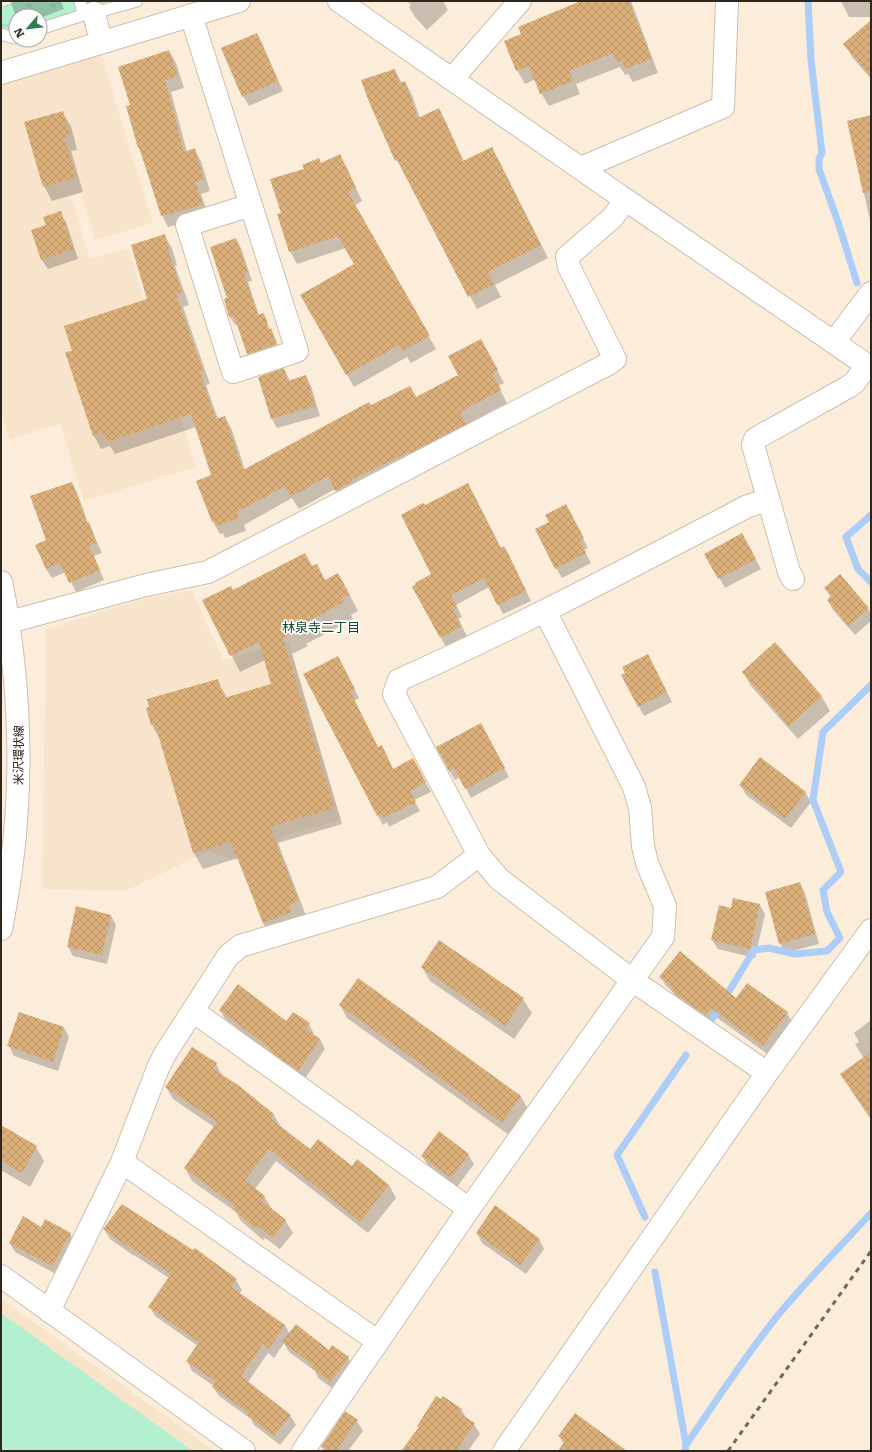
<svg xmlns="http://www.w3.org/2000/svg" width="872" height="1452" viewBox="0 0 872 1452" font-family="Literata,'Noto Sans JP',serif">
<style>
.built{fill:#f8e3cb}
.grass{fill:url(#grass-tufts)}
.park{fill:#b3f0cf}
.shadow{fill:#0003}
.lines{fill:none;stroke-linecap:round;stroke-linejoin:round}
.stream{stroke:#abcdf7;stroke-width:7}
.building{fill:url(#building-cross-hatch)}
.service-casing{stroke:#cdbead;stroke-width:13}
.minor-casing{stroke:#cdbead;stroke-width:24}
.tertiary-casing{stroke:#cdbead;stroke-width:24}
.secondary-casing{stroke:#cdbead;stroke-width:24}
.service{stroke:#fff;stroke-width:11}
.minor{stroke:#fff;stroke-width:22}
.tertiary{stroke:#fff;stroke-width:22}
.secondary{stroke:#fff;stroke-width:22}
.rail{stroke:#70675d;stroke-width:3;stroke-dasharray:5 5;stroke-linecap:butt}
.labels{text-anchor:middle;dominant-baseline:central;stroke-width:3.5;stroke-linejoin:round;paint-order:stroke}
.street-label{font-size:12px;fill:#2c261f;stroke:#fdfdfd}
.neighbourhood-label{font-size:13px;fill:#134a29;stroke:#fdfdfd}
</style>
<defs>
<pattern id="grass-tufts" width="24" height="20" patternUnits="userSpaceOnUse"><rect width="24" height="20" fill="#b3f0cf"/><path d="M3 7l-1-3M5 7V3M7 7l1-3M15 17l-1-3M17 17v-4M19 17l1-3" fill="none" stroke="#9aceb1"/></pattern>
<pattern id="building-cross-hatch" width="8" height="8" patternUnits="userSpaceOnUse"><rect width="8" height="8" fill="#dbaf79"/><path d="M0 0l8 8M0 8l8-8" fill="none" stroke="#bc9668"/></pattern>
</defs>
<rect width="100%" height="100%" fill="#fceddb"/>
<!-- built -->
<path class="built" d="M 100,51 L 153,223 L 95,240 L 81,193 L 71,197 L 90,259 L 128,248 L 196,467 L 84,501 L 60,424 L 10,439 L 1,411 L 1,81 Z
M 192,590 L 223,660 L 289,642 L 341,820 L 282,836 L 269,852 L 237,861 L 209,851 L 125,891 L 42,889 L 46,629 L 146,598 Z
M 1,1299 L 215,1451 L 1,1451 Z"/>
<!-- grass -->
<path class="grass" d="M 17,1 L 110,1 L 40,26 L 40,16 L 16,16 L 16,34 L 1,31 L 1,7 Z"/>
<!-- park -->
<path class="park" d="M 1,1313 L 193,1451 L 1,1451 Z"/>
<!-- shadow -->
<path class="shadow" d="M 10,1 L 61,1 L 64,9 L 40,18 L 40,16 L 16,16 Z
M 407,1 L 443,1 L 448,10 L 427,30 L 415,17 L 409,7 L 411,5 Z
M 583,1 L 631,1 L 658,73 L 633,82 L 628,74 L 625,75 L 620,67 L 576,84 L 580,94 L 549,106 L 541,93 L 536,79 L 525,84 L 517,70 L 522,35 Z
M 841,1 L 871,1 L 871,17 L 849,17 Z
M 871,21 L 871,79 L 852,57 L 845,44 Z
M 257,34 L 262,43 L 283,91 L 249,106 L 243,96 Z
M 169,51 L 176,63 L 184,88 L 171,92 L 187,152 L 194,150 L 201,161 L 210,191 L 201,194 L 209,217 L 168,227 L 162,215 L 139,147 L 131,106 Z
M 394,70 L 402,83 L 405,82 L 412,95 L 420,118 L 439,109 L 446,122 L 464,162 L 499,161 L 548,258 L 495,285 L 501,297 L 477,309 L 403,170 L 395,157 Z
M 62,112 L 71,126 L 77,150 L 71,151 L 83,192 L 52,201 L 44,186 Z
M 871,117 L 871,225 L 848,121 Z
M 340,156 L 347,168 L 362,201 L 355,205 L 436,349 L 411,363 L 407,357 L 354,387 L 302,295 L 355,265 L 346,248 L 297,264 L 290,251 L 282,213 L 321,164 Z
M 60,213 L 66,222 L 78,259 L 48,269 L 42,260 L 33,231 L 48,226 Z
M 164,235 L 172,248 L 177,265 L 175,266 L 189,305 L 183,307 L 210,384 L 206,385 L 218,419 L 225,417 L 232,430 L 245,470 L 371,407 L 416,398 L 460,375 L 488,353 L 504,383 L 498,386 L 507,403 L 466,425 L 473,437 L 343,503 L 335,489 L 299,509 L 292,498 L 244,525 L 246,531 L 225,538 L 223,533 L 220,534 L 213,522 L 198,482 L 213,476 L 196,427 L 115,454 L 110,446 L 101,449 L 94,436 L 67,353 L 73,351 L 149,300 Z
M 236,239 L 241,248 L 252,281 L 248,282 L 259,315 L 263,314 L 268,322 L 266,322 L 270,334 L 272,333 L 268,322 L 281,353 L 253,362 L 248,354 L 238,324 L 235,325 L 230,317 L 228,299 Z
M 284,369 L 290,381 L 306,377 L 311,386 L 320,416 L 277,428 L 272,419 L 260,377 Z
M 72,483 L 77,492 L 88,523 L 102,553 L 94,556 L 104,580 L 76,592 L 66,572 L 52,578 L 46,569 L 48,540 Z
M 571,515 L 588,548 L 584,550 L 591,563 L 562,578 L 556,568 Z
M 742,534 L 761,569 L 725,588 L 706,554 Z
M 501,549 L 513,564 L 531,601 L 503,614 L 489,587 L 456,605 L 462,617 L 458,619 L 467,636 L 446,647 L 413,587 Z
M 312,568 L 325,581 L 347,590 L 358,611 L 351,615 L 353,619 L 306,644 L 308,646 L 292,654 L 342,824 L 278,843 L 307,918 L 273,939 L 263,923 L 238,858 L 203,869 L 194,853 L 161,741 L 152,725 L 147,709 L 217,680 L 227,698 L 272,685 L 265,660 L 240,672 L 204,601 Z
M 840,576 L 871,613 L 871,621 L 855,635 L 833,610 L 828,600 L 831,598 L 826,588 Z
M 775,644 L 822,697 L 830,711 L 798,739 L 751,686 L 743,672 Z
M 653,665 L 672,702 L 644,716 L 623,676 Z
M 343,667 L 359,698 L 354,701 L 378,748 L 387,756 L 393,770 L 413,760 L 431,792 L 414,800 L 420,811 L 389,827 L 387,822 L 383,825 L 378,816 L 305,674 Z
M 486,734 L 509,777 L 471,798 L 460,777 L 455,780 L 449,770 Z
M 741,785 L 805,792 L 811,802 L 791,828 L 746,795 Z
M 800,884 L 805,893 L 819,944 L 785,953 L 780,943 Z
M 759,904 L 765,914 L 755,958 L 718,949 L 712,940 L 732,909 Z
M 77,908 L 111,916 L 116,925 L 107,964 L 73,956 L 68,947 Z
M 439,941 L 523,999 L 532,1013 L 514,1039 L 430,981 L 422,967 Z
M 661,977 L 787,1013 L 792,1022 L 769,1055 L 716,1017 L 711,1024 L 677,1000 L 672,991 L 666,986 Z
M 359,979 L 521,1097 L 528,1109 L 509,1135 L 347,1018 L 340,1005 Z
M 220,1010 L 287,1022 L 309,1024 L 314,1034 L 313,1035 L 320,1039 L 325,1049 L 304,1080 L 225,1019 Z
M 871,1020 L 871,1120 L 841,1075 L 864,1059 L 855,1044 L 859,1042 L 854,1033 Z
M 64,1028 L 69,1037 L 58,1071 L 14,1056 L 9,1046 Z
M 216,1064 L 223,1077 L 274,1115 L 281,1127 L 310,1150 L 352,1168 L 389,1185 L 396,1198 L 368,1233 L 276,1161 L 255,1189 L 264,1196 L 272,1209 L 285,1220 L 293,1233 L 280,1249 L 265,1238 L 263,1240 L 241,1221 L 236,1212 L 192,1181 L 185,1168 L 214,1127 L 173,1099 L 166,1087 Z
M 1,1126 L 36,1147 L 44,1161 L 30,1187 L 1,1170 Z
M 468,1154 L 474,1164 L 457,1187 L 428,1165 L 422,1156 Z
M 41,1228 L 70,1234 L 76,1243 L 58,1275 L 15,1252 L 10,1243 Z
M 104,1229 L 193,1251 L 195,1249 L 236,1280 L 242,1290 L 239,1294 L 285,1325 L 290,1334 L 348,1358 L 354,1368 L 336,1391 L 318,1378 L 315,1371 L 289,1352 L 284,1343 L 274,1358 L 268,1353 L 248,1382 L 290,1415 L 296,1425 L 280,1445 L 254,1425 L 251,1419 L 219,1396 L 213,1387 L 214,1386 L 192,1371 L 187,1361 L 198,1346 L 155,1316 L 150,1307 L 169,1278 L 134,1255 L 134,1256 L 110,1239 Z
M 477,1233 L 539,1239 L 544,1249 L 526,1274 L 482,1243 Z
M 461,1409 L 467,1419 L 474,1424 L 480,1434 L 468,1451 L 402,1451 Z
M 357,1421 L 363,1431 L 348,1451 L 324,1451 L 322,1447 Z
M 559,1436 L 618,1451 L 559,1451 L 564,1444 Z"/>
<g class="lines">
<!-- stream -->
<path class="stream" d="M 808,1 L 811,60 L 822,153 L 819,159 L 819,169 L 838,222 L 857,283
M 871,515 L 846,537 L 858,569 L 871,582
M 711,1021 L 754,950 L 769,948 L 795,954 L 827,951 L 840,938 L 827,912 L 823,890 L 841,872 L 813,800 L 823,732 L 871,685
M 645,1217 L 617,1155 L 686,1055
M 655,1272 L 686,1445 L 685,1451
M 686,1445 C 716,1401 745,1356 779,1314 C 808,1279 840,1247 871,1213"/>
</g>
<!-- building -->
<path class="building" d="M 581,1 L 629,1 L 652,59 L 625,69 L 622,60 L 617,62 L 613,53 L 569,71 L 573,81 L 540,94 L 529,66 L 516,71 L 504,41 L 521,34 L 518,27 Z
M 871,20 L 871,77 L 843,44 Z
M 257,33 L 278,81 L 242,97 L 221,48 Z
M 169,50 L 178,76 L 165,80 L 184,152 L 195,148 L 204,179 L 195,182 L 203,205 L 161,216 L 139,147 L 138,148 L 126,106 L 130,105 L 118,67 Z
M 395,69 L 400,83 L 405,81 L 418,118 L 439,108 L 463,161 L 492,147 L 541,245 L 488,272 L 494,284 L 468,297 L 397,160 L 395,161 L 369,102 L 361,80 Z
M 63,111 L 70,135 L 64,137 L 76,177 L 43,187 L 24,122 Z
M 871,115 L 871,192 L 863,193 L 847,121 Z
M 340,154 L 356,188 L 348,192 L 430,336 L 403,351 L 399,345 L 346,375 L 300,295 L 354,264 L 338,236 L 289,252 L 277,214 L 281,213 L 270,179 L 304,169 L 302,165 L 319,158 L 321,163 Z
M 61,211 L 73,249 L 41,260 L 31,230 L 46,225 L 43,217 Z
M 165,234 L 170,253 L 169,253 L 182,292 L 176,294 L 203,371 L 200,372 L 216,419 L 225,416 L 243,470 L 369,402 L 371,405 L 410,386 L 416,397 L 458,375 L 448,356 L 481,339 L 498,370 L 492,373 L 501,390 L 460,412 L 466,424 L 410,453 L 409,452 L 351,480 L 352,482 L 335,491 L 328,476 L 291,497 L 285,486 L 237,512 L 239,518 L 217,526 L 215,521 L 212,522 L 196,481 L 211,475 L 191,414 L 107,442 L 104,433 L 93,436 L 65,352 L 72,351 L 64,326 L 147,299 L 131,245 Z
M 236,238 L 248,272 L 244,274 L 258,315 L 264,313 L 269,329 L 271,328 L 277,344 L 247,354 L 234,316 L 229,317 L 224,299 L 227,298 L 210,247 Z
M 284,368 L 288,381 L 306,375 L 315,406 L 271,419 L 258,377 Z
M 72,482 L 87,523 L 89,522 L 97,543 L 89,546 L 100,570 L 69,583 L 60,563 L 46,569 L 35,545 L 46,540 L 30,496 Z
M 468,483 L 501,548 L 504,546 L 508,553 L 526,591 L 497,605 L 484,578 L 451,595 L 457,607 L 453,609 L 462,626 L 440,638 L 412,587 L 416,584 L 415,583 L 431,574 L 401,515 L 423,503 L 425,505 Z
M 566,504 L 584,538 L 580,540 L 586,553 L 555,569 L 535,529 L 549,522 L 545,515 Z
M 742,533 L 756,559 L 718,579 L 704,554 Z
M 305,553 L 312,566 L 317,564 L 325,580 L 338,573 L 350,595 L 342,598 L 344,602 L 298,627 L 299,630 L 283,638 L 334,808 L 270,827 L 299,901 L 289,905 L 292,912 L 263,923 L 231,842 L 193,853 L 155,724 L 151,725 L 146,708 L 149,707 L 147,699 L 218,679 L 224,698 L 271,684 L 259,642 L 230,656 L 202,600 L 231,586 L 233,590 Z
M 840,574 L 869,608 L 849,626 L 827,600 L 831,596 L 824,588 Z
M 775,642 L 822,696 L 789,726 L 742,672 Z
M 648,654 L 667,692 L 638,707 L 621,675 L 625,673 L 622,667 Z
M 338,656 L 355,689 L 350,691 L 378,747 L 382,745 L 393,769 L 413,758 L 426,782 L 410,791 L 416,802 L 383,818 L 381,814 L 377,816 L 303,674 Z
M 481,723 L 505,768 L 465,789 L 454,768 L 449,771 L 436,747 Z
M 760,757 L 806,792 L 785,819 L 739,785 Z
M 800,882 L 815,934 L 779,944 L 765,892 Z
M 733,898 L 760,904 L 750,949 L 711,940 L 719,905 L 731,908 Z
M 76,906 L 111,915 L 102,955 L 67,947 Z
M 439,940 L 524,998 L 505,1026 L 421,967 Z
M 680,951 L 736,998 L 747,983 L 788,1012 L 763,1046 L 711,1008 L 705,1015 L 671,990 L 673,988 L 659,977 Z
M 358,978 L 521,1096 L 502,1123 L 339,1005 Z
M 238,984 L 286,1021 L 293,1012 L 310,1023 L 306,1029 L 320,1039 L 298,1071 L 270,1051 L 271,1049 L 219,1010 Z
M 19,1012 L 64,1027 L 53,1062 L 7,1046 Z
M 192,1047 L 217,1063 L 213,1069 L 238,1085 L 274,1114 L 271,1119 L 310,1149 L 318,1139 L 352,1166 L 357,1159 L 389,1185 L 360,1222 L 269,1149 L 245,1180 L 265,1196 L 262,1201 L 286,1220 L 273,1238 L 258,1226 L 256,1229 L 233,1209 L 235,1206 L 184,1168 L 217,1122 L 165,1087 Z
M 871,1052 L 871,1118 L 840,1074 Z
M 1,1125 L 37,1146 L 22,1173 L 1,1161 Z
M 439,1131 L 469,1154 L 451,1178 L 421,1156 Z
M 122,1204 L 193,1250 L 195,1248 L 237,1279 L 231,1287 L 285,1325 L 269,1349 L 263,1344 L 241,1376 L 291,1415 L 274,1436 L 247,1415 L 249,1413 L 212,1387 L 216,1382 L 186,1361 L 199,1342 L 148,1307 L 171,1274 L 129,1246 L 128,1247 L 103,1229 Z
M 495,1205 L 540,1239 L 520,1265 L 476,1233 Z
M 23,1216 L 41,1227 L 45,1219 L 71,1233 L 52,1266 L 9,1243 Z
M 296,1324 L 329,1350 L 332,1345 L 349,1357 L 330,1382 L 312,1368 L 314,1366 L 282,1342 Z
M 436,1396 L 441,1399 L 443,1396 L 462,1409 L 459,1413 L 475,1423 L 456,1451 L 401,1451 L 419,1427 L 417,1426 Z
M 345,1411 L 358,1420 L 336,1451 L 327,1451 L 321,1447 Z
M 575,1413 L 627,1451 L 558,1451 L 565,1441 L 558,1436 Z"/>
<g class="lines">
<!-- service casing -->
<g class="service-casing">
<path id="service" d="M 80,1 L 83,15
M 40,29 L 83,15 L 94,13 L 137,1
M 1,34 L 14,38 L 16,37"/>
</g>
<!-- minor casing -->
<g class="minor-casing">
<path id="minor" d="M 94,13 L 101,42
M 191,15 L 297,351 L 233,372 L 187,225 L 251,205
M 1,73 L 239,1
M 452,79 L 520,1
M 581,168 L 723,107 L 727,1
M 793,579 L 789,572 L 753,445 L 755,439 L 848,387 L 854,383 L 867,365
M 9,622 L 146,585 L 208,572 L 608,364 L 615,359 L 569,267 L 567,257 L 612,218 L 626,200 L 339,1
M 193,1011 L 469,1209
M 767,1073 L 632,980 L 499,879 L 479,855 L 394,694 L 399,680 C 518,627 633,566 748,506 L 768,500
M 122,1162 L 377,1341
M 49,1311 L 122,1162 L 158,1068 L 165,1054 L 228,956 L 240,946 L 437,887 L 479,855
M 303,1451 L 469,1209 L 663,937 L 665,906 L 647,863 L 643,846 L 640,808 L 634,787 L 545,611"/>
</g>
<!-- tertiary casing -->
<g class="tertiary-casing">
<path id="tertiary" d="M 626,200 L 871,368
M 834,342 L 871,293
M 1,1276 L 244,1451
M 504,1451 L 767,1073 L 871,930"/>
</g>
<!-- secondary casing -->
<g class="secondary-casing">
<path id="secondary" d="M 1,582 C 7,608 10,634 13,660 C 23,749 19,841 1,929"/>
</g>
<!-- service -->
<use href="#service" class="service"/>
<!-- minor -->
<use href="#minor" class="minor"/>
<!-- tertiary -->
<use href="#tertiary" class="tertiary"/>
<!-- secondary -->
<use href="#secondary" class="secondary"/>
<!-- rail -->
<path class="rail" d="M 728,1451 L 871,1251"/>
</g>
<g class="labels">
<!-- street labels -->
<g class="street-label">
<text transform="translate(18 755) rotate(-90)">米沢環状線</text>
</g>
<!-- neighbourhood labels -->
<g class="neighbourhood-label">
<text x="321" y="626">林泉寺二丁目</text>
</g>
</g>
<!-- border -->
<rect width="872" height="1452" fill="none" stroke="#2c261f" stroke-width="4"/>
<!-- north arrow -->
<g transform="translate(28 28) rotate(242)"><circle r="19" fill="#fdfdfd" stroke="#a9a7a4"/>
<path d="M0-3L7 15L0 10L-7 15Z" fill="#2f7c4c"/>
<text y="-6" font-size="11" font-weight="bold" text-anchor="middle" fill="#2c261f">N</text>
</g>
</svg>
